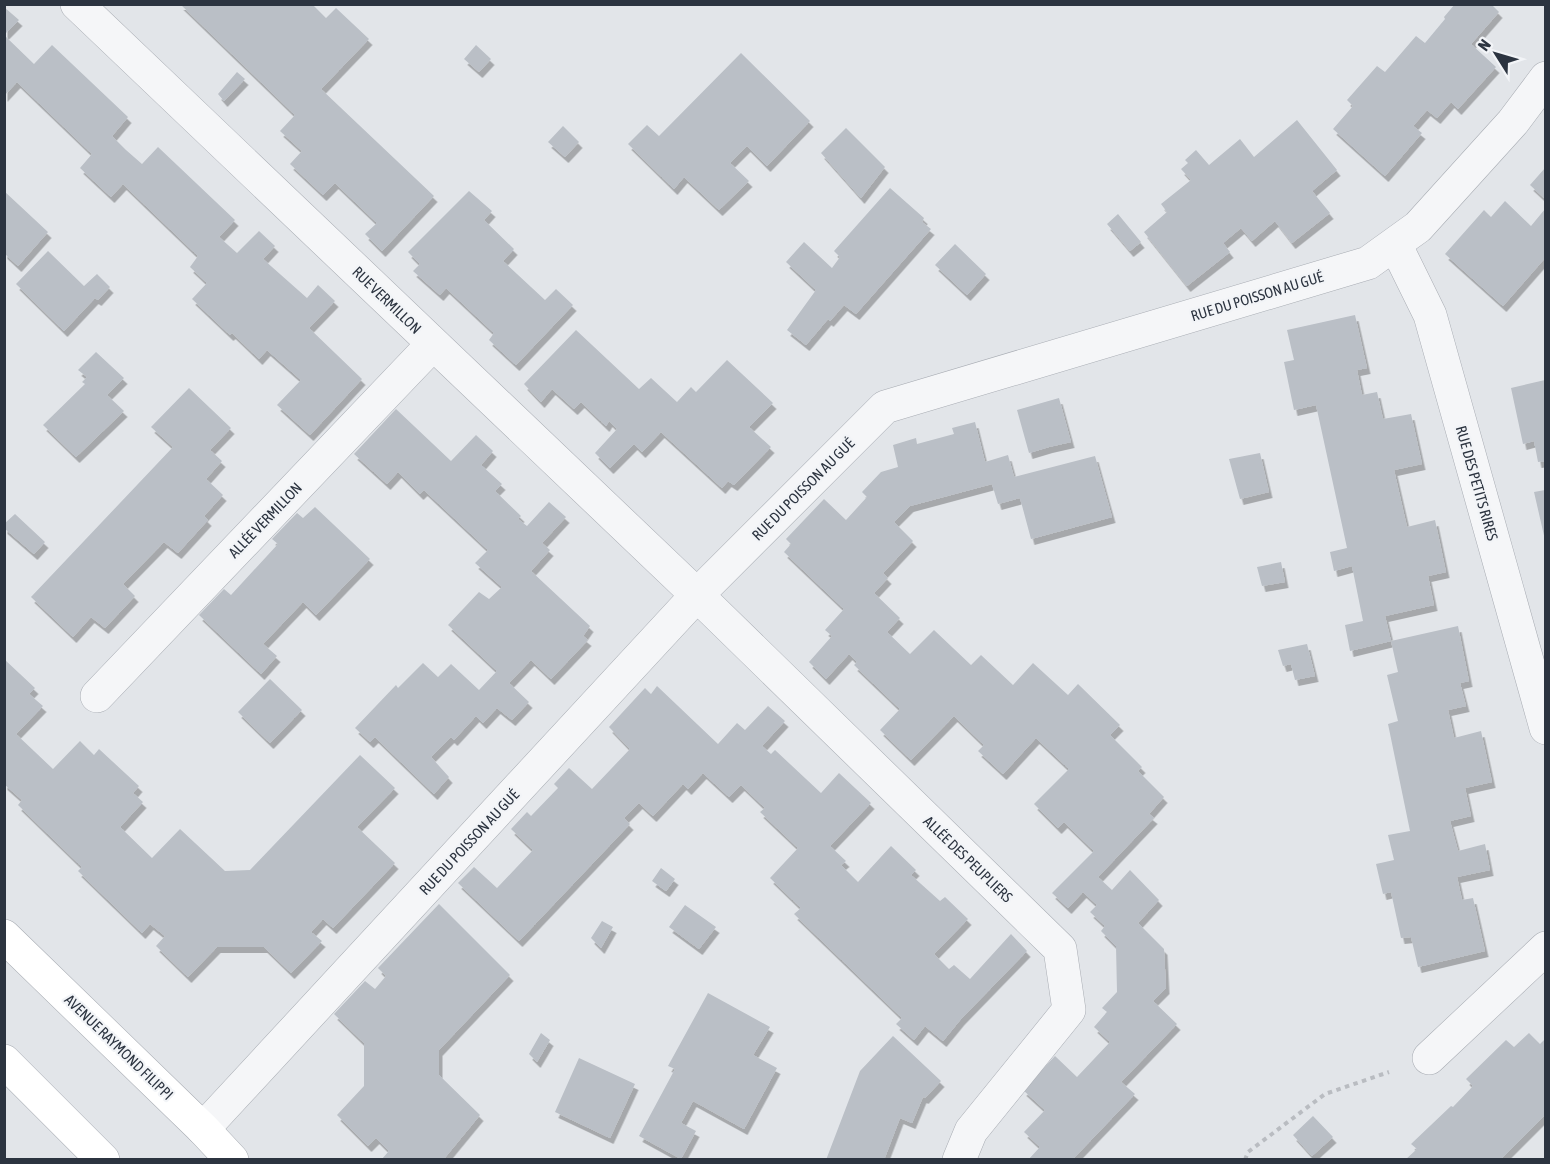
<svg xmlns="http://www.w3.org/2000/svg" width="1550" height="1164" viewBox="0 0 1550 1164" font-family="'Asap Condensed',sans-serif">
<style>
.building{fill:#babfc6;filter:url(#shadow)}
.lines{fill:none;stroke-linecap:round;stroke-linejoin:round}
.minor-casing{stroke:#a8acb3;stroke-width:34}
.secondary-casing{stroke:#a8acb3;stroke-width:34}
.path{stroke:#b9bcc1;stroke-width:4;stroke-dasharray:4.5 4.5;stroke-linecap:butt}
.minor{stroke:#f5f6f8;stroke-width:33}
.secondary{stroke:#fff;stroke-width:33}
.labels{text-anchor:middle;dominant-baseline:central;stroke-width:4.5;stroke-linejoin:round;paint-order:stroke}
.street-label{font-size:15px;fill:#2c3440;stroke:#f2f4f7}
</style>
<defs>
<filter id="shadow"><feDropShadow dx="3.5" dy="6" stdDeviation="0" flood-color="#0004"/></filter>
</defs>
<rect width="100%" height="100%" fill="#e2e5e9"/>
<!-- building -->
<path class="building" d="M 180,4 L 312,4 L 326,18 L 336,8 L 369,39 L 321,89 L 434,196 L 382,251 L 365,234 L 377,223 L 335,183 L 323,195 L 290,164 L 302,151 L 280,131 L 295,115 Z
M 1455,4 L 1491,4 L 1499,12 L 1471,44 L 1496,67 L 1458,109 L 1451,102 L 1437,118 L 1427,110 L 1413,126 L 1422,133 L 1385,176 L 1333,129 L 1353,106 L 1347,100 L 1377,66 L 1385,72 L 1416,36 L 1425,43 L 1445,19 L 1444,17 Z
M 4,7 L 19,20 L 4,35 Z
M 4,35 L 34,64 L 52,45 L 128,117 L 112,136 L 126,150 L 142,164 L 158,147 L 235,220 L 219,237 L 237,253 L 259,231 L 275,246 L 263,259 L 307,298 L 318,285 L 335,301 L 309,328 L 362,379 L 310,435 L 277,405 L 301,380 L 267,350 L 259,359 L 232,333 L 230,335 L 192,299 L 207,283 L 190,267 L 198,256 L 123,184 L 111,197 L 80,168 L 92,154 L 17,82 L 4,96 Z
M 476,45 L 491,59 L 479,72 L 464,59 Z
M 741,53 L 810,121 L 767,166 L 747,146 L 730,163 L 749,181 L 719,210 L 684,177 L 674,189 L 628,144 L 647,125 L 659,136 Z
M 237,72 L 245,79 L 224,101 L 218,94 Z
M 1297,120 L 1337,170 L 1312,191 L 1330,213 L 1292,243 L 1275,221 L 1252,241 L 1241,228 L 1223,243 L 1230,252 L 1187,286 L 1144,232 L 1167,212 L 1161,204 L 1191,180 L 1181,169 L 1188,163 L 1185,160 L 1196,150 L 1209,165 L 1240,139 L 1254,157 Z
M 563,126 L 579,142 L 565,157 L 548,142 Z
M 846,128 L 885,167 L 861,198 L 821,153 Z
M 1545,168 L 1545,199 L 1530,185 Z
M 890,188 L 924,218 L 922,222 L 931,229 L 856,314 L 844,305 L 830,321 L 828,319 L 806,345 L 787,330 L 816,290 L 786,262 L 804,242 L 832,268 L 840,257 L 834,251 Z
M 4,191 L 48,232 L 18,266 L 4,253 Z
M 469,191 L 492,211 L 484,220 L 514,249 L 503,261 L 545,300 L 556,289 L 573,305 L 516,365 L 489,340 L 494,333 L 446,288 L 440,295 L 413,271 L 420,264 L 408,252 Z
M 1505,201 L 1531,226 L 1545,209 L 1545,258 L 1503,306 L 1445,254 L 1484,210 L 1491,217 Z
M 1118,214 L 1141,242 L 1130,251 L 1107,224 Z
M 955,244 L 986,274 L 967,295 L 935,265 Z
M 48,251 L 84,286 L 97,274 L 110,287 L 98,300 L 95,298 L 64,331 L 16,284 Z
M 1355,315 L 1367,368 L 1357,370 L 1362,395 L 1377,392 L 1383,419 L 1411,414 L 1422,464 L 1394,470 L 1407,527 L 1435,520 L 1446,572 L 1428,576 L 1434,605 L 1385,616 L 1391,641 L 1350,651 L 1345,625 L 1363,621 L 1352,566 L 1334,571 L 1330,552 L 1347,548 L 1316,405 L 1294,410 L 1284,362 L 1294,360 L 1287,330 Z
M 576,330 L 639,389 L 651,378 L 677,402 L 691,387 L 696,392 L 727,360 L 773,403 L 749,427 L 771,447 L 734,485 L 728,481 L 722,488 L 661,432 L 642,452 L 634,444 L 610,468 L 595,453 L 617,429 L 609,421 L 606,426 L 581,402 L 574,409 L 552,389 L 541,402 L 524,384 Z
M 96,352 L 124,378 L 107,395 L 124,411 L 76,457 L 43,425 L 85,384 L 82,382 L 87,377 L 78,370 Z
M 1545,380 L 1545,461 L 1538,462 L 1534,441 L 1523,444 L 1511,388 Z
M 189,388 L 231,428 L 210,450 L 222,461 L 206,479 L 223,495 L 204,516 L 208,520 L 178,553 L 164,542 L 123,584 L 135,596 L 105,628 L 91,617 L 73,637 L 31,597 L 173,447 L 151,427 Z
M 1059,398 L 1071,442 L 1049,447 L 1029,453 L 1017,410 Z
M 396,409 L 451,461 L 476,435 L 493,451 L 481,465 L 502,484 L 495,491 L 521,516 L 518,519 L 527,526 L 549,502 L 566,517 L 542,543 L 550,550 L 531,571 L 590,626 L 583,636 L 588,640 L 551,679 L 531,660 L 509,683 L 529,702 L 512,720 L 497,708 L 483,723 L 476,716 L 454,740 L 451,737 L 431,757 L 449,777 L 434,794 L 375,737 L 370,742 L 355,728 L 396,685 L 398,688 L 423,663 L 438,677 L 451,664 L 479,690 L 497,671 L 448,625 L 479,592 L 489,599 L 502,587 L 475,563 L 488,550 L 424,490 L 420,494 L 398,472 L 387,484 L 354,454 Z
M 975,422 L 985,462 L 1008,455 L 1014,477 L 1095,456 L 1112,517 L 1031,539 L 1020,498 L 998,504 L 992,484 L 910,506 L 894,522 L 913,541 L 883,573 L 888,578 L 874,593 L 900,618 L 887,632 L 910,654 L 934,630 L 971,665 L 981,655 L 1013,685 L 1033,663 L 1068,695 L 1078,684 L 1120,725 L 1110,735 L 1142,767 L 1138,771 L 1164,797 L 1149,814 L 1154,818 L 1098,877 L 1112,890 L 1130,870 L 1159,900 L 1138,923 L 1164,949 L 1166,988 L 1153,1001 L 1177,1024 L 1121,1082 L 1135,1094 L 1072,1160 L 1028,1160 L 1040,1147 L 1024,1132 L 1045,1110 L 1023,1090 L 1055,1056 L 1077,1077 L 1110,1042 L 1094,1027 L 1107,1012 L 1102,1008 L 1117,992 L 1116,946 L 1101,931 L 1105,926 L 1090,912 L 1097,905 L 1083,892 L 1068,908 L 1052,893 L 1094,851 L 1064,822 L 1058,828 L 1034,804 L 1069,769 L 1036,738 L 1003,774 L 978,751 L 984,745 L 954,716 L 911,760 L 880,730 L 900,709 L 854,665 L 857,662 L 849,654 L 826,679 L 809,662 L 832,636 L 825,630 L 844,609 L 784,552 L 791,544 L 786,539 L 824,499 L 846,520 L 867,497 L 862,492 L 881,472 L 898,467 L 893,445 L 916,438 L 917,444 L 954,434 L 952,428 Z
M 1260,453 L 1269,492 L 1240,499 L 1229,459 Z
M 1545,490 L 1545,540 L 1534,492 Z
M 315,507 L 370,559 L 316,615 L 303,602 L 263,644 L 277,656 L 261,674 L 199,615 L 224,589 L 231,595 L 278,544 L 272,539 L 297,513 L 303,518 Z
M 15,514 L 45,542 L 34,554 L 4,528 L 4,524 Z
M 1281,562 L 1285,582 L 1262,586 L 1257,567 Z
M 1458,626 L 1469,681 L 1460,683 L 1466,706 L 1448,710 L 1454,738 L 1481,731 L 1492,782 L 1465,788 L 1471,816 L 1450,821 L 1458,851 L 1485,844 L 1490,870 L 1457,877 L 1462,900 L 1473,898 L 1485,951 L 1418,967 L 1411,937 L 1401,938 L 1391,892 L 1383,894 L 1376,864 L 1394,860 L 1388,835 L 1410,831 L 1388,724 L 1398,721 L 1387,675 L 1398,672 L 1391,641 Z
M 1307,644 L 1315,676 L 1295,680 L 1291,664 L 1283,666 L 1278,650 Z
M 4,659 L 35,688 L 29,694 L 43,706 L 16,734 L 53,769 L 80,741 L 94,755 L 99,749 L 139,786 L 133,793 L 143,802 L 120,827 L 152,858 L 180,829 L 225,871 L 250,870 L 360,755 L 395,788 L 357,827 L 395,863 L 333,928 L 323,919 L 311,932 L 322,941 L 291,973 L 264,947 L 217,947 L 188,977 L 156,946 L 165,936 L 150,924 L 142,933 L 78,871 L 82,867 L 18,805 L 22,800 L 4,784 Z
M 270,679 L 302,710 L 270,743 L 238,712 Z
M 657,686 L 718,744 L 737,723 L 745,730 L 768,706 L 785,721 L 762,746 L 771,754 L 775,750 L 821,793 L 839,773 L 871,803 L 830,846 L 846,861 L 841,865 L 858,882 L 891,846 L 916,870 L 911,875 L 940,901 L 945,897 L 968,919 L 934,954 L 949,969 L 954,965 L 970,979 L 1011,934 L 1027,951 L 961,1019 L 943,1041 L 925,1026 L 914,1040 L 896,1024 L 902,1018 L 794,914 L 801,908 L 770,878 L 798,848 L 760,812 L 765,808 L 741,785 L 729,797 L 703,773 L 688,789 L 683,784 L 653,816 L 639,803 L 624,818 L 630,824 L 519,941 L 458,883 L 474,867 L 497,888 L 533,850 L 511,829 L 527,812 L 531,816 L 558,788 L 554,784 L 569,768 L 592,789 L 630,749 L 609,727 L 645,688 L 651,694 Z
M 661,868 L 675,879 L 666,891 L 652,881 Z
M 439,904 L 510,975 L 439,1050 L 439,1075 L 480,1115 L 443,1160 L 381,1160 L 389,1151 L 376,1138 L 368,1146 L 337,1115 L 364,1086 L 364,1043 L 334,1014 L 365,981 L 375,989 L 386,976 L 378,968 Z
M 685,905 L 716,927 L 699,949 L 669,927 Z
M 602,921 L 613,927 L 601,948 L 591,938 Z
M 708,993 L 770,1027 L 753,1055 L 777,1068 L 744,1129 L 693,1101 L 681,1123 L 696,1131 L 681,1159 L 639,1136 L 675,1069 L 668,1066 Z
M 541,1033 L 550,1040 L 537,1062 L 529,1054 Z
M 1529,1033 L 1540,1044 L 1545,1039 L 1545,1115 L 1500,1160 L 1405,1160 L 1417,1149 L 1411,1144 L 1451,1106 L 1453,1107 L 1473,1086 L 1466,1079 L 1506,1040 L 1514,1047 Z
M 893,1036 L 941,1081 L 925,1098 L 923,1097 L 912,1123 L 900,1118 L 884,1160 L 826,1160 L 860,1071 Z
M 579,1058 L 635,1084 L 610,1138 L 555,1112 Z
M 1313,1116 L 1333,1137 L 1312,1156 L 1293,1135 Z"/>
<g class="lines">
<!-- minor casing -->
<g class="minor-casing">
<path id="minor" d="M 77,4 L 697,595 L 1060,949 L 1069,1010 L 971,1131 L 959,1160
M 1395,244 L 1430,315 L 1546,728
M 97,696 L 433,344
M 1429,1058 L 1546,948
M 203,1129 L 697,595 L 885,407 L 1368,263 L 1418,227 L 1513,122 L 1546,78"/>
</g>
<!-- secondary casing -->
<g class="secondary-casing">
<path id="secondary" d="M 4,936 L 203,1129 L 232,1160
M 4,1061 L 103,1160"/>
</g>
<!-- path -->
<path class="path" d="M 1245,1160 L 1248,1152 L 1325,1094 L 1389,1072"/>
<!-- minor -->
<use href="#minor" class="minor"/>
<!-- secondary -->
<use href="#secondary" class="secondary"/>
</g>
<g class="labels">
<!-- street labels -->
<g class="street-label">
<text transform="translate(1257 296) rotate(-17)">RUE DU POISSON AU GUÉ</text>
<text transform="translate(387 300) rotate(44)">RUE VERMILLON</text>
<text transform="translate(1477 483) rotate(74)">RUE DES PETITS RIRES</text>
<text transform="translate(803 489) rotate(-45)">RUE DU POISSON AU GUÉ</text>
<text transform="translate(265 520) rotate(-46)">ALLÉE VERMILLON</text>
<text transform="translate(469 842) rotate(-47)">RUE DU POISSON AU GUÉ</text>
<text transform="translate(968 859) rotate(44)">ALLÉE DES PEUPLIERS</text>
<text transform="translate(119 1047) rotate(44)">AVENUE RAYMOND FILIPPI</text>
</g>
</g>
<!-- border -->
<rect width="1550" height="1164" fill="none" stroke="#2c3440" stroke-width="12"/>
<!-- north arrow -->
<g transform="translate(1496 54) rotate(307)" stroke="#f2f4f7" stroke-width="4.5" paint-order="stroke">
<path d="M0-4.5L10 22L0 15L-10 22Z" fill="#2c3440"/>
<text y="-9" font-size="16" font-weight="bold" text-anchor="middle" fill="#2c3440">N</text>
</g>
</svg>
